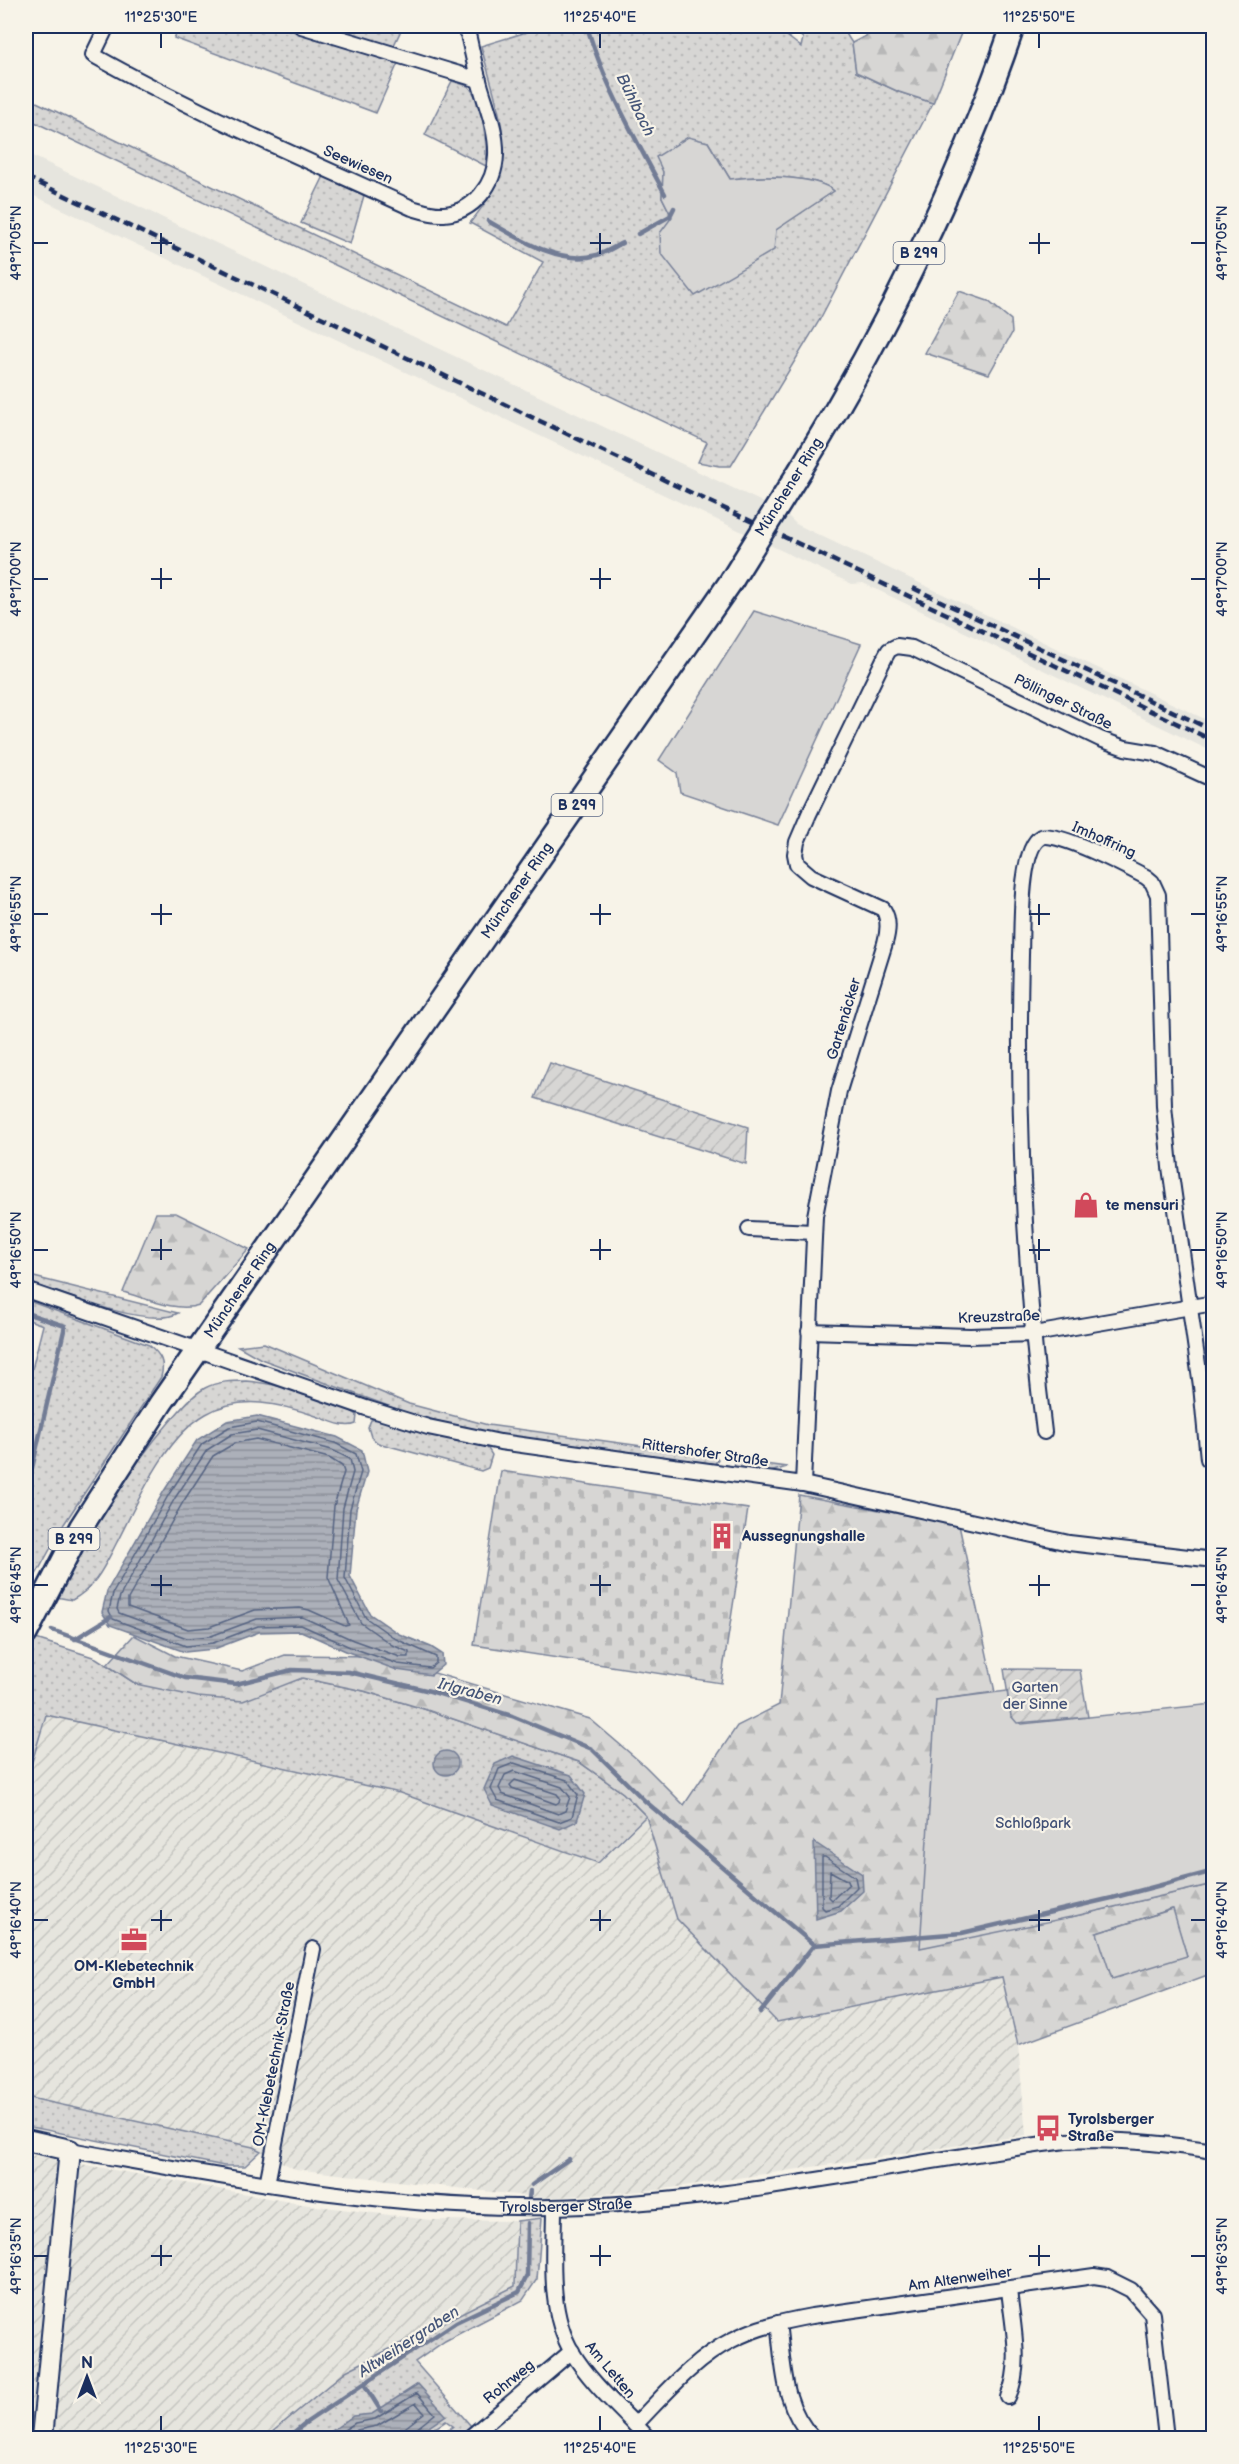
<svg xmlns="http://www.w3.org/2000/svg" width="1239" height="2464" viewBox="0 0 1239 2464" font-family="'Balsamiq Sans',sans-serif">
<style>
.built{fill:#e6e5de}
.industrial{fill:url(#industrial-furrows)}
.grass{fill:url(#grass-dots);stroke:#798299;stroke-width:1.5;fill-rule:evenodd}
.forest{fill:url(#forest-firs);stroke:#798299;stroke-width:1.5;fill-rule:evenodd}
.cemetery{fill:url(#cemetery-stones);stroke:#798299;stroke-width:1.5}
.park{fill:#d7d6d4;stroke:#798299;stroke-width:1.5}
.garden{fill:url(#garden-furrows);stroke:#798299;stroke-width:1.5}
.water{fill:url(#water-rules);stroke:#727c95;stroke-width:1.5}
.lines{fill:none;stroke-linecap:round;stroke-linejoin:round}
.shore{stroke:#556382;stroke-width:1.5}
.stream{stroke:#727c95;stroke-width:4.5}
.street-casing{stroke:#1b2f5e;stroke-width:18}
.secondary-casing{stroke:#1b2f5e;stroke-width:24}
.primary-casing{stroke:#1b2f5e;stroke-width:27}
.street{stroke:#f7f3e8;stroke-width:14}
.secondary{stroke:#f7f3e8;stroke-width:20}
.primary{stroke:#f7f3e8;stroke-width:22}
.rail{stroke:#1b2f5e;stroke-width:4.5;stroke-dasharray:9 4.5;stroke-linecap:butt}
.primary-bridge-casing{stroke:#1b2f5e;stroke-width:27;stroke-linecap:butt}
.primary-bridge{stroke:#f7f3e8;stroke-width:22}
.ticks{fill:none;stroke:#1b2f5e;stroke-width:2}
.labels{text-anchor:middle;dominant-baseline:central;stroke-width:4.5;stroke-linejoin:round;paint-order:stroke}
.shield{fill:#f7f3e8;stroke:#5d6a87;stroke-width:1.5}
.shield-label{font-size:14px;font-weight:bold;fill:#1b2f5e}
.street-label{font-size:15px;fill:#1b2f5e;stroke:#f7f3e8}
.poi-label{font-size:15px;font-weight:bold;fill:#1b2f5e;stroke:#f7f3e8;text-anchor:start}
.park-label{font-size:15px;fill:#415076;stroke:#f7f3e8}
.water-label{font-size:16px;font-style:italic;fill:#465679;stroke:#f7f3e8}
.neatline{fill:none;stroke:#1b2f5e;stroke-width:2}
.ticks-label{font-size:15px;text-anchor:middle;fill:#1b2f5e}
</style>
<defs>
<pattern id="industrial-furrows" width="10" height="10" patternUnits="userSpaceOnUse" patternTransform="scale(1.5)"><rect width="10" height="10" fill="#e6e5de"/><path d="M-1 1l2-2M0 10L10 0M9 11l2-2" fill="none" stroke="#c5c5c1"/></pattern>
<pattern id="grass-dots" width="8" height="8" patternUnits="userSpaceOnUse" patternTransform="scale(1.5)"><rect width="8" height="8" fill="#d7d6d4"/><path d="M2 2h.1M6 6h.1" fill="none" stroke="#b8b8b8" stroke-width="1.8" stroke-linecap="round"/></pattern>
<pattern id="forest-firs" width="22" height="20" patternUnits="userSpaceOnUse" patternTransform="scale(1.5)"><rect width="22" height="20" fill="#d7d6d4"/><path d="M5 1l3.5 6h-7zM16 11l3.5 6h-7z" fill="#b8b8b8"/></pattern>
<pattern id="cemetery-stones" width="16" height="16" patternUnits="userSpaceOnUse" patternTransform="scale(1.5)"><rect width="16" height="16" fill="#d7d6d4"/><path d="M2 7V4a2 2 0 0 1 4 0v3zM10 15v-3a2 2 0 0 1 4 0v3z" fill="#b8b8b8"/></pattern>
<pattern id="garden-furrows" width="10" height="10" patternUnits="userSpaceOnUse" patternTransform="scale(1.5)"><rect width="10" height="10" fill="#d7d6d4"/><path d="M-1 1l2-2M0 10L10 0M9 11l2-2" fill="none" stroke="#b8b8b8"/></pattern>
<pattern id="water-rules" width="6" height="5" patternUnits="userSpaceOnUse" patternTransform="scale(1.5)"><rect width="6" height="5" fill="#acb0b9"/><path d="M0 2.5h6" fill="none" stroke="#8b909a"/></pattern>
</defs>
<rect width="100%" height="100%" fill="#f7f3e8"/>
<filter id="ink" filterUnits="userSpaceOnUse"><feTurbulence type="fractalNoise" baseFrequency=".0167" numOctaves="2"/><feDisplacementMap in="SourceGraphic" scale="12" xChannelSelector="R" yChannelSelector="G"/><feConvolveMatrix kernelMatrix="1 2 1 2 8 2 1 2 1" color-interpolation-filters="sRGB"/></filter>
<g filter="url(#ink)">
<!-- built -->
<path class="built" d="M 26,153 L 758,500 L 788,516 L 796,524 L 1213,723 L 1213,752 L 863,583 L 852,584 L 26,192 Z"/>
<!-- industrial -->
<path class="industrial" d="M 46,1715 L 400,1793 L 598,1863 L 646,1816 L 677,1919 L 777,2022 L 1002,1977 L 1018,2045 L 1026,2135 L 657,2190 L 542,2198 L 295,2169 L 253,2147 L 26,2097 L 26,1782 Z
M 26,2154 L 301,2204 L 430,2220 L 517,2221 L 515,2286 L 346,2371 L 265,2438 L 26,2438 Z"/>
<!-- grass -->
<path class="grass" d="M 180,26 L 276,26 L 398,63 L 376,113 L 174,38 Z
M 322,26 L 403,26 L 393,47 Z
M 546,26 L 774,26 L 801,47 L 803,38 L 787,26 L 841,26 L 852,43 L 856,72 L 899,92 L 933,103 L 819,321 L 731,466 L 719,466 L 698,462 L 707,442 L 26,118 L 26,97 L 506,327 L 543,262 L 470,223 C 480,210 490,198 497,184 C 515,143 491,87 481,46 ZM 708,142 L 730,179 C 754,176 815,174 834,191 L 775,230 L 672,217 L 662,197 L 663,172 Z
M 452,81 L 468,86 C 484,102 487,144 486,166 L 425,135 Z
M 325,174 L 365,192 L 350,244 L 301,223 Z
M 26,1275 L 178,1313 C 150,1330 57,1292 26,1281 Z
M 26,1300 L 149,1345 C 161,1355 165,1362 161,1377 L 64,1524 L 26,1593 L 26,1393 L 43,1325 L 26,1319 Z
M 264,1343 L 409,1404 L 488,1425 L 715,1456 L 718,1459 L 715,1464 L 486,1433 L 410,1414 L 261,1359 L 238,1346 Z
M 246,1381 C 273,1383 336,1399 357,1415 L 356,1424 C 344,1429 328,1420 316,1416 C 281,1404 241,1394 206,1414 C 164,1438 138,1502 116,1544 C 104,1567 95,1588 72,1600 L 56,1597 C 89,1534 125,1473 172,1419 C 182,1408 192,1395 205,1388 C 218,1381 233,1381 246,1381 Z
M 378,1419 L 487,1447 L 492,1455 L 488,1468 L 481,1471 L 378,1443 L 371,1437 L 368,1427 L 371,1420 Z
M 735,1460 L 787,1467 L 770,1472 L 734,1468 Z
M 36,1639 L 96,1658 L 136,1684 L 280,1685 L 302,1678 L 364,1691 L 424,1709 L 579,1762 L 623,1793 L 646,1816 L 598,1863 L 400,1793 L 46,1715 L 26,1782 L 26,1662 Z
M 26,2097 L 253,2147 L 261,2151 L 245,2166 L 224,2166 L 26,2126 Z
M 542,2218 L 537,2279 L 523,2300 L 445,2341 L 415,2362 L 471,2426 L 459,2438 L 439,2438 L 453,2426 L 446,2421 L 420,2438 L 265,2438 L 346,2371 L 515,2286 L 517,2221 Z"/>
<!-- forest -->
<path class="forest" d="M 885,26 L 964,26 L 933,103 L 899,92 L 856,72 L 852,43 Z
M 959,291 L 988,301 L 1011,320 L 1012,333 L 989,374 L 925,353 Z
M 156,1213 L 176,1213 L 249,1249 L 199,1305 C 177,1313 145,1298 123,1292 Z
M 799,1495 L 959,1525 L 995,1692 L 936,1700 L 1071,1917 L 1213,1884 L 1213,1973 L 1018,2045 L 1002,1977 L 777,2022 L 677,1919 L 646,1816 L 623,1793 L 579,1762 L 424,1709 L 364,1691 L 302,1678 L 243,1701 L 198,1697 L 136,1684 L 107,1665 L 134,1635 L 175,1656 L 242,1671 L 285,1655 L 377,1656 L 590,1719 L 645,1766 L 684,1805 L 737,1726 L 779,1705 ZM 1172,1909 L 1187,1956 L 1097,1933 Z"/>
<!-- cemetery -->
<path class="cemetery" d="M 501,1471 L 748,1509 L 721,1683 L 474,1645 Z"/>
<!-- park -->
<path class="park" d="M 688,137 L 708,142 L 730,179 C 755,176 815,174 834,191 L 776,230 L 774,250 L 695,296 L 661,253 L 660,233 L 672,217 L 662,197 L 663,172 L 656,157 Z
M 754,611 L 861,644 L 778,825 L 680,792 L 677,773 L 659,760 Z
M 1007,1691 L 1011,1716 L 1022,1724 L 1213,1704 L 1213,1884 L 1071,1917 L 920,1948 L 936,1700 Z
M 1173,1909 L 1187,1956 L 1112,1979 L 1097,1933 Z"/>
<!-- garden -->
<path class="garden" d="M 550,1063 L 748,1127 L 746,1164 L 535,1098 Z
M 1004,1669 L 1080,1670 L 1088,1717 L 1017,1723 L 1011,1716 Z"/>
<!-- water -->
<path class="water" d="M 257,1416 L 337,1437 L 362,1450 L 367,1472 L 356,1509 L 350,1576 L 370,1614 L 399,1634 L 431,1647 L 442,1654 L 443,1665 L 431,1675 L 397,1670 L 348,1652 L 301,1631 L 259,1632 L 214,1649 L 185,1652 L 110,1625 L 102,1612 L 107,1591 L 164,1491 L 197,1440 L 227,1421 Z
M434 1763a12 12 0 1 1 24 0a12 12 0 1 1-24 0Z
M 513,1756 L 571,1775 L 585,1794 L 577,1821 L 560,1829 L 492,1805 L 484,1789 L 495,1764 Z
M 814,1842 L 862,1874 L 863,1891 L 841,1911 L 816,1919 Z
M 418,2384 L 446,2415 L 413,2438 L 322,2438 L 353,2416 L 372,2414 Z"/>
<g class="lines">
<!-- shore -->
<path class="shore" d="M 257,1422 L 335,1443 L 356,1454 L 361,1472 L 350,1509 L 345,1578 L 366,1618 L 396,1639 L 436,1657 L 436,1663 L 430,1668 L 398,1664 L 350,1647 L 301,1625 L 258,1626 L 213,1643 L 186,1646 L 113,1619 L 109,1611 L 113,1593 L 169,1494 L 202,1444 L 229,1427 Z
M 257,1430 L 332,1450 L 350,1459 L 353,1472 L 343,1508 L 338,1580 L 361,1623 L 392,1645 L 409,1652 L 409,1657 L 400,1657 L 353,1640 L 302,1617 L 257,1619 L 211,1636 L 187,1638 L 119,1613 L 117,1609 L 120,1596 L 175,1498 L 207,1450 L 232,1434 Z
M 256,1439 L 329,1458 L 342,1466 L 344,1472 L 334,1506 L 328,1577 L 349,1625 L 345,1626 L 309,1610 L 300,1608 L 255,1610 L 209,1627 L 188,1629 L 128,1607 L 128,1599 L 183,1502 L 213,1456 L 235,1443 Z
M 514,1763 L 567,1780 L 578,1795 L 572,1817 L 559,1822 L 497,1800 L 491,1789 L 499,1769 Z
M 514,1771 L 562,1787 L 570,1797 L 565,1811 L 558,1814 L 502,1794 L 499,1788 L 505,1775 Z
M 515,1780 L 557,1794 L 560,1798 L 559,1802 L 556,1804 L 512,1788 L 510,1785 Z
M 822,1857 L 825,1857 L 855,1877 L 857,1887 L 838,1906 L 825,1910 L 822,1907 Z
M 830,1871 L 848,1881 L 849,1884 L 832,1900 L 829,1897 Z
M 332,2438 L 355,2423 L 375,2419 L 417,2393 L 435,2414 L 412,2432 L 410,2438
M 345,2438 L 357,2430 L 377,2426 L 416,2403 L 424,2413 L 406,2427 L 403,2438"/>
<!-- stream -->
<path class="stream" d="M 587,26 C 602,80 638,144 665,194
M 488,221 C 518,238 560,266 597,255 C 605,253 614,247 622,243
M 638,234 L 670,216 L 674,208
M 26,1313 L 65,1326 L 26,1494
M 52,1630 L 185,1678 L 236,1684 L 292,1670 L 349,1672 L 430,1691 L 512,1716 L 592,1749 L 645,1801 L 814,1945
M 75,1639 L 111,1617
M 814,1945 L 962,1933 L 1112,1898 L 1214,1871
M 760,2013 L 814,1945
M 532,2185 L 569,2159
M 529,2198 L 530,2191
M 364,2384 L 381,2411
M 287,2438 L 304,2424 L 456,2322 L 519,2292 L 527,2276 L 528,2223"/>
<!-- street casing -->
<g class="street-casing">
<g id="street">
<path d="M 107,26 L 93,55 C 196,113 305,159 412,208 C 422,211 433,215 444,214 C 474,212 495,184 496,155 C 497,130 486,106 480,84 C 474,65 471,45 466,26"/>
<path d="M 301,26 L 479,80"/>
<path d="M 749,1229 L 813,1232"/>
<path d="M 26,1290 L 366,1408 L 428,1427 L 500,1442 L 803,1484 L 1069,1543 L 1214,1560"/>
<path d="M 809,1331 L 970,1336 L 1034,1334 L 1214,1303"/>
<path d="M 1044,1432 C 1024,1273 1017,1115 1021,955 C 1022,931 1019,849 1041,837 C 1056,830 1129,868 1146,877 L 1152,882 L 1158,895 L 1164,1106 L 1170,1167 L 1201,1386 L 1208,1459"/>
<path d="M 803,1484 L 815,1216 L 839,1091 L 885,943 C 888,932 890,920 883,909 L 811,876 L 797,864 L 795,854 L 797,842 L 809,814 L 885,657 L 889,650 L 897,646 L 912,648 L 1100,739 L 1125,748 L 1155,753 L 1214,780"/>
<path id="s1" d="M 70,2150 C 230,2178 388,2210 551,2207 C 725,2204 894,2163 1066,2141 C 1115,2138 1165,2143 1214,2151"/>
<path d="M 267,2184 L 313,1949"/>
<path d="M 554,2207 C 554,2253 547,2310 572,2352 C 591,2384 623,2411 648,2438"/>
<path d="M 778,2323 C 784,2366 782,2406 813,2438"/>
<path d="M 1008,2397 C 1023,2365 1012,2323 1009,2289"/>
<path d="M 635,2425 C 665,2394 694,2359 732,2340 C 757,2327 785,2321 812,2316 L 1094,2276 L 1107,2278 L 1131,2290 L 1152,2314 L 1166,2438"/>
<path d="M 469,2438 L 572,2351"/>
</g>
</g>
<!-- secondary casing -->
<g class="secondary-casing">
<path id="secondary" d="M 26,2140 L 70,2150 L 42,2438"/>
</g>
<!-- primary casing -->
<g class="primary-casing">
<g id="primary">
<path d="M 801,469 C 887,329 960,181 1013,26"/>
<path id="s2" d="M 26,1633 L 81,1527 L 161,1403 L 732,580"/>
</g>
</g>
<!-- street -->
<use href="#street" class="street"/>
<!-- secondary -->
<use href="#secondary" class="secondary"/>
<!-- primary -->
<use href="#primary" class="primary"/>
<!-- rail -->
<path class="rail" d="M 26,177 L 1214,741
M 913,588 L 1214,731"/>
<!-- primary-bridge casing -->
<g class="primary-bridge-casing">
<path id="primary-bridge" d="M 732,580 L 801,469"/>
</g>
<!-- primary-bridge -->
<use href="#primary-bridge" class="primary-bridge"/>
</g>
</g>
<!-- ticks -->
<path class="ticks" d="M 161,33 L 161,48M 600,33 L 600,48M 1039,33 L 1039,48M 161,233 L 161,254M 600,233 L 600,254M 1039,233 L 1039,254M 33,243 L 48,243M 151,243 L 172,243M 590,243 L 611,243M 1029,243 L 1050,243M 1191,243 L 1206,243M 161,568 L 161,589M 600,568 L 600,589M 1039,568 L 1039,589M 33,579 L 48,579M 151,579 L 172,579M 590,579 L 611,579M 1029,579 L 1050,579M 1191,579 L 1206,579M 161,904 L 161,925M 600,904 L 600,925M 1039,904 L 1039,925M 33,914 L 48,914M 151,914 L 172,914M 590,914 L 611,914M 1029,914 L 1050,914M 1191,914 L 1206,914M 161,1239 L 161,1260M 600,1239 L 600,1260M 1039,1239 L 1039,1260M 33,1250 L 48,1250M 151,1250 L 172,1250M 590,1250 L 611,1250M 1029,1250 L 1050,1250M 1191,1250 L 1206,1250M 161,1575 L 161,1596M 600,1575 L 600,1596M 1039,1575 L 1039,1596M 33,1585 L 48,1585M 151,1585 L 172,1585M 590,1585 L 611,1585M 1029,1585 L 1050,1585M 1191,1585 L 1206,1585M 161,1910 L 161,1931M 600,1910 L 600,1931M 1039,1910 L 1039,1931M 33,1920 L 48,1920M 151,1920 L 172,1920M 590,1920 L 611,1920M 1029,1920 L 1050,1920M 1191,1920 L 1206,1920M 161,2245 L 161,2266M 600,2245 L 600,2266M 1039,2245 L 1039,2266M 33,2256 L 48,2256M 151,2256 L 172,2256M 590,2256 L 611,2256M 1029,2256 L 1050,2256M 1191,2256 L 1206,2256M 161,2416 L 161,2431M 600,2416 L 600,2431M 1039,2416 L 1039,2431"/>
<!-- icons -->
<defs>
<g id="shop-bare" transform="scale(2.07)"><path d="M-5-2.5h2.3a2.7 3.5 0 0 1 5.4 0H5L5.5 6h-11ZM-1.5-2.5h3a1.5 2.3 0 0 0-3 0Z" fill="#d1495b" stroke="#f7f3e8" stroke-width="2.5" paint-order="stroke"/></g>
<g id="building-bare" transform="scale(2.07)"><path d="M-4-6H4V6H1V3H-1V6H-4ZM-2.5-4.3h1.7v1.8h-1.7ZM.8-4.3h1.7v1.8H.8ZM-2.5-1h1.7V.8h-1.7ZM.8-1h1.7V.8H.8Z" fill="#d1495b" stroke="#f7f3e8" stroke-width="2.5" paint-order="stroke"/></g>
<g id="office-bare" transform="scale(2.07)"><path d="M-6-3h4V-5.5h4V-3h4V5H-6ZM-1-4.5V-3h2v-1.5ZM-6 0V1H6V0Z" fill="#d1495b" stroke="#f7f3e8" stroke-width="2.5" paint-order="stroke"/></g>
<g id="bus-bare" transform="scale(2.07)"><path d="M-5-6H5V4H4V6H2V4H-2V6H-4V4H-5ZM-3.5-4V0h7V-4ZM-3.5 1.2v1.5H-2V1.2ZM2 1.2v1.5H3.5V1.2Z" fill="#d1495b" stroke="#f7f3e8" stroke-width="2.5" paint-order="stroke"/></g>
</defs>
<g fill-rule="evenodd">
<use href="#shop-bare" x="1086" y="1205"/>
<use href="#building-bare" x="722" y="1536"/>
<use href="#office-bare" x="134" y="1940"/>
<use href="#bus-bare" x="1048" y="2128"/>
</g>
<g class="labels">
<!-- shield labels -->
<g class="shield">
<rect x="893.5" y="242" width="51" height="22" rx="4.5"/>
<rect x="551.5" y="794" width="51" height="22" rx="4.5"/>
<rect x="48.5" y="1528" width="51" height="22" rx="4.5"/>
</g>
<g class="shield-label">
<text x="919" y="253">B 299</text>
<text x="577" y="805">B 299</text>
<text x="74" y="1539">B 299</text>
</g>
<!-- street labels -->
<g class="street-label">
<text transform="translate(358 165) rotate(24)">Seewiesen</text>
<text transform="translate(789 487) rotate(-58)">Münchener Ring</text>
<text transform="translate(1063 702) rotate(26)">Pöllinger Straße</text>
<text transform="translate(1104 840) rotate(24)">Imhoffring</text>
<text stroke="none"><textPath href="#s2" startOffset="891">Münchener Ring</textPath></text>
<text transform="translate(844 1019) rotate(-73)">Gartenäcker</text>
<text stroke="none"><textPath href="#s2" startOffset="405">Münchener Ring</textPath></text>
<text transform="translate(999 1317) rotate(-2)">Kreuzstraße</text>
<text transform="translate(705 1453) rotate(8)">Rittershofer Straße</text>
<text transform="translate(274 2064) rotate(-79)">OM-Klebetechnik-Straße</text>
<text stroke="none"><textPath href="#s1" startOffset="500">Tyrolsberger Straße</textPath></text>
<text transform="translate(960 2279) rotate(-8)">Am Altenweiher</text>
<text transform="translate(610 2370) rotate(50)">Am Letten</text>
<text transform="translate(509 2382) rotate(-39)">Rohrweg</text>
</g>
<!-- poi labels -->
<g class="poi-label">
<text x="1106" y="1205">te mensuri</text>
<text x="742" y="1536">Aussegnungshalle</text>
<text x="134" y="1966" text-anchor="middle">OM-Klebetechnik<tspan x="134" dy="17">GmbH</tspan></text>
<text x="1068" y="2119">Tyrolsberger<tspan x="1068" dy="17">Straße</tspan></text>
</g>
<!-- park labels -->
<g class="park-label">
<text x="1035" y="1687">Garten<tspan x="1035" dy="17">der Sinne</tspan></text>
<text x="1033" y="1823">Schloßpark</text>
</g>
<!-- water labels -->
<g class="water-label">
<text transform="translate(635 105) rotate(64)">Bühlbach</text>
<text transform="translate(470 1692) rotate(15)">Irlgraben</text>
<text transform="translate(409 2342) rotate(-33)">Altweihergraben</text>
</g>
</g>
<!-- margin -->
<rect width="1239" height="2464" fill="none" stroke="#f7f3e8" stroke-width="66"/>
<!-- north arrow -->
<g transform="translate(87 2377)" stroke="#f7f3e8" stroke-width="4.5" paint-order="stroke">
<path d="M0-4.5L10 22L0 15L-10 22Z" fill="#1b2f5e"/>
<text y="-9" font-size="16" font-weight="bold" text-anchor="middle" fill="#1b2f5e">N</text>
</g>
<rect x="33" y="33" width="1173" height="2398" class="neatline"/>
<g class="ticks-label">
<text x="161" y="22">11°25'30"E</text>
<text x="600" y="22">11°25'40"E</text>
<text x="1039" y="22">11°25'50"E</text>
<text transform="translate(16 243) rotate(-90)" y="5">49°17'05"N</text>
<text transform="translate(1222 243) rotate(-90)" y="5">49°17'05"N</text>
<text transform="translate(16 579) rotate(-90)" y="5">49°17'00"N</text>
<text transform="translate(1222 579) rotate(-90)" y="5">49°17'00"N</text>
<text transform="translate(16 914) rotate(-90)" y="5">49°16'55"N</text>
<text transform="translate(1222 914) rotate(-90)" y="5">49°16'55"N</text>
<text transform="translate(16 1250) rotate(-90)" y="5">49°16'50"N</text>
<text transform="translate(1222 1250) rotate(-90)" y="5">49°16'50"N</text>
<text transform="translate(16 1585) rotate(-90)" y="5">49°16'45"N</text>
<text transform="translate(1222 1585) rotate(-90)" y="5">49°16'45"N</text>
<text transform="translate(16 1920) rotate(-90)" y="5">49°16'40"N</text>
<text transform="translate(1222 1920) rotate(-90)" y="5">49°16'40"N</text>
<text transform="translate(16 2256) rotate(-90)" y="5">49°16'35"N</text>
<text transform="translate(1222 2256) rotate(-90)" y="5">49°16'35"N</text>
<text x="161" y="2453">11°25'30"E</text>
<text x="600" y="2453">11°25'40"E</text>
<text x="1039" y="2453">11°25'50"E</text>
</g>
</svg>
